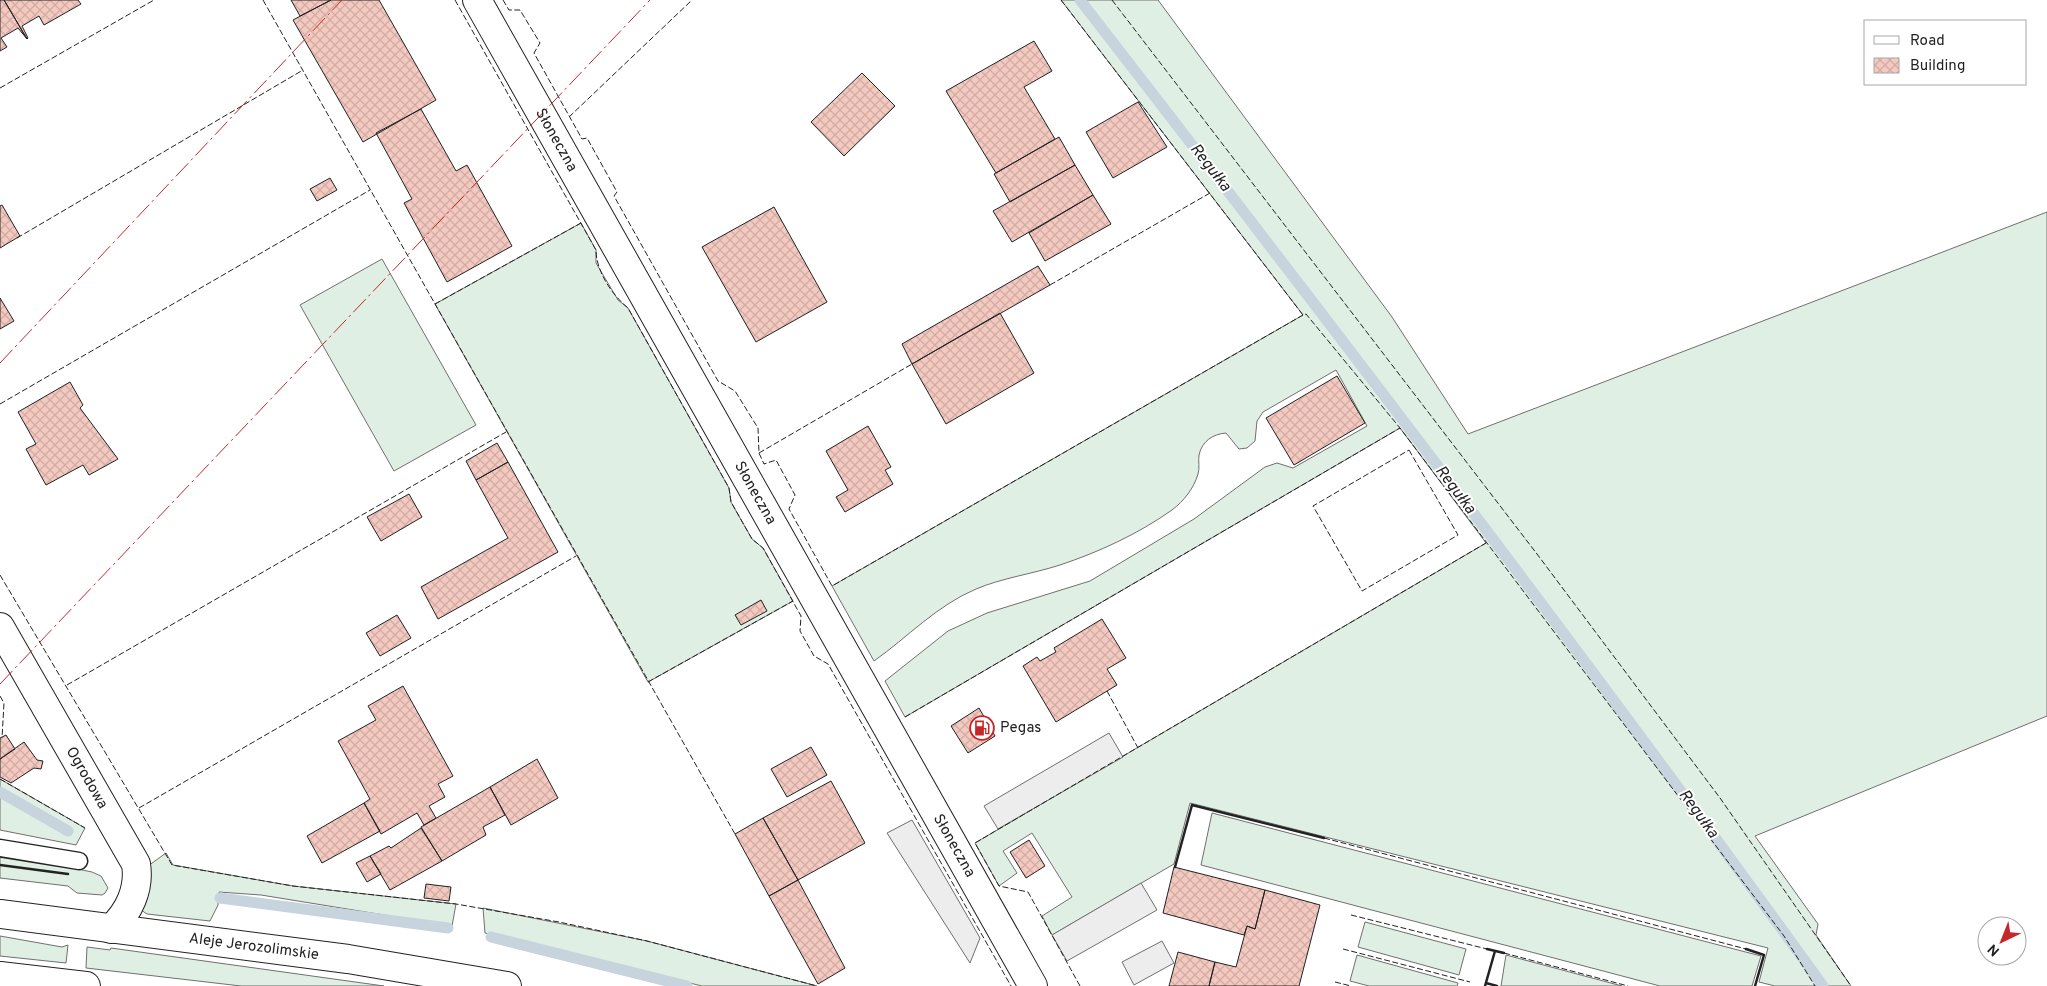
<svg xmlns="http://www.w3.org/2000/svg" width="2047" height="986" viewBox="0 0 2047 986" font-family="Overpass,sans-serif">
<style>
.grass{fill:#e0efe3;stroke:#6f6f6f}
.parking{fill:#ededed;stroke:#6f6f6f}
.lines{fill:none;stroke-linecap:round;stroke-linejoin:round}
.stream{stroke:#c7d3dd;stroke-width:11}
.building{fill:url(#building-cross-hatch);stroke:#222}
.lane-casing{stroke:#222;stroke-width:19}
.street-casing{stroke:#222;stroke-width:30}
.secondary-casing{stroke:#222;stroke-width:30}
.lane{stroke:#fff;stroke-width:16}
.street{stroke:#fff;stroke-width:28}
.secondary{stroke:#fff;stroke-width:28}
.fence{stroke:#222;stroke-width:1;stroke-dasharray:6 2.5;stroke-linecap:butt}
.wall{stroke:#222;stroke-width:2.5}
.power{stroke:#c62828;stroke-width:1;stroke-dasharray:18 4 2.5 4;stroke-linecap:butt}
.labels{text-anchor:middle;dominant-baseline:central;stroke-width:4;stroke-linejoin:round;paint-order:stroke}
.street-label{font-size:15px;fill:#222;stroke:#fff}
.poi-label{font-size:15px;fill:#222;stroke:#fff;text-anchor:start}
.water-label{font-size:16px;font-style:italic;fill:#222;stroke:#fff}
</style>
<defs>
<pattern id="building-cross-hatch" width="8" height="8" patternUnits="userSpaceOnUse" patternTransform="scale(1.25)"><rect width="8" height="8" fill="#f3c9c0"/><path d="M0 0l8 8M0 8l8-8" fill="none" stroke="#d0aca5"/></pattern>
</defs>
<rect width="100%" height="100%" fill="#fff"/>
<!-- grass -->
<path class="grass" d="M 1061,0 L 1158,0 L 1392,317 L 1468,434 L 2047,212 L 2047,716 L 1755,836 L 1818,924 L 1816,935 L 1851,986 L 1775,986 L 1759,982 L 1768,948 L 1190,803 L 1174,864 L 1052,935 L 1042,916 L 1072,897 L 1032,833 L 1003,851 L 1017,873 L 999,886 L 975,843 L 1486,543 L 1400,428 L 905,717 L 885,681 L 948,631 L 987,613 L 1090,581 L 1194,519 L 1265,467 L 1277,463 L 1293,468 L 1367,426 L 1336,370 L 1263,412 L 1257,421 L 1255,441 L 1247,448 L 1239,449 L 1226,433 C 1213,434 1202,441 1199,455 C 1198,461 1200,468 1198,474 C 1194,488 1184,501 1172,510 C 1138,534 1099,552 1060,565 C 1032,574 1002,578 976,589 C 936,606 908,637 874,661 L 832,586 L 1303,315 Z
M 581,223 L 596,250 L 596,263 L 618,300 L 628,308 L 729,488 L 731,502 L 752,539 L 763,548 L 793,601 L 648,682 L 435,304 Z
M 382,259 L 476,425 L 394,471 L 300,305 Z
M 0,779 L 85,828 L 76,845 L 0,830 Z
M 1212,813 L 1761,956 L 1752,986 L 1660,986 L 1201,865 Z
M 0,853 L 92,872 L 101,876 L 108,888 L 105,893 L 102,895 L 77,893 L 68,886 L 0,878 Z
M 166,853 L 173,865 L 293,886 L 456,904 L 452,926 L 261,895 L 219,892 L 218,905 L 210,921 L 147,914 L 141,910 L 148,866 Z
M 483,908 L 647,941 L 817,986 L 702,986 L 485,933 Z
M 1365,922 L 1466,949 L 1459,975 L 1358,947 Z
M 0,936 L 62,947 L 68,945 L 66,963 L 0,956 Z
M 87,947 L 110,950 L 111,948 L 384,986 L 241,986 L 86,968 Z
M 1357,955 L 1458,983 L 1457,986 L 1369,986 L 1350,981 Z
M 1506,955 L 1622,986 L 1501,986 Z"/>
<!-- parking -->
<path class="parking" d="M 1109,733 L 1123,757 L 998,829 L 984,806 Z
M 912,820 L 980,938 L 970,963 L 887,833 Z
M 1141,883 L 1157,910 L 1067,961 L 1052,935 Z
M 1162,941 L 1174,963 L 1134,985 L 1122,962 Z"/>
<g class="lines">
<!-- stream -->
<path class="stream" d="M 1080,0 C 1332,325 1582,652 1823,986
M 0,792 L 68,831
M 220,898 L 448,928
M 491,937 L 687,986"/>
</g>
<!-- building -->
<path class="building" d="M 0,0 L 4,0 L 27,39 L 18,28 L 1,38 L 7,47 L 0,51 Z
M 4,0 L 78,0 L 81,4 L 44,25 L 39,16 L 22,26 L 28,38 L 27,39 Z
M 291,0 L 331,0 L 300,16 Z
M 331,0 L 379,0 L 436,100 L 363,142 L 293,20 Z
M 1034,41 L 1052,71 L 1024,87 L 1055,139 L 996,173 L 946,91 Z
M 862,73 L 895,106 L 844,156 L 811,122 Z
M 1138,102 L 1167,147 L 1113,178 L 1086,132 Z
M 421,109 L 456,171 L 467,165 L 512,246 L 447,282 L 404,203 L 412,199 L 376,133 Z
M 1059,137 L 1075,165 L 1010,202 L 994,174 Z
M 1075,165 L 1093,195 L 1012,242 L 993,211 Z
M 330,178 L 337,190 L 317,201 L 310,189 Z
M 1093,195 L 1111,224 L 1045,261 L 1029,233 Z
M 2,205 L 20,236 L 0,248 L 0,206 Z
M 774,207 L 827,302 L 756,342 L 702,247 Z
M 1038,266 L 1050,285 L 912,364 L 902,344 Z
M 0,298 L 14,321 L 0,329 Z
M 1000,313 L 1034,373 L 946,424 L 912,364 Z
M 1337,376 L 1365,423 L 1294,465 L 1266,418 Z
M 70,382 L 83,405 L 80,408 L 118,459 L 89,475 L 83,465 L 46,485 L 26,449 L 36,444 L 18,412 Z
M 868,426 L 891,467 L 885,470 L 893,484 L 845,512 L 836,497 L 848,490 L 826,451 Z
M 497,443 L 508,462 L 476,480 L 466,461 Z
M 508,462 L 558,552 L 438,619 L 421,587 L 508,538 L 476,480 Z
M 409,494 L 422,517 L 381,541 L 367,517 Z
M 761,600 L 767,611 L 741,625 L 735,615 Z
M 397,615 L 411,638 L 380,656 L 366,633 Z
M 1102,619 L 1126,658 L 1107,669 L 1117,685 L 1056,722 L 1023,666 L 1037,657 L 1040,661 L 1056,652 L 1054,648 Z
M 403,686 L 453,776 L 438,784 L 445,797 L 429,806 L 436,818 L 424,825 L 417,813 L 381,834 L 364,803 L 370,799 L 338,741 L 376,720 L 368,706 Z
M 979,708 L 995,736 L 968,753 L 951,726 Z
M 6,735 L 15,749 L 0,759 L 0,738 Z
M 24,742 L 37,760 L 43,761 L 41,769 L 34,768 L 11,783 L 0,777 L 0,759 Z
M 811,747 L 827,775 L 787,797 L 771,769 Z
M 537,759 L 558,798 L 511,825 L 490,787 Z
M 831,781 L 865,843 L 798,880 L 763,818 Z
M 490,787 L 505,815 L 483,827 L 486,835 L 442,861 L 421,827 Z
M 364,803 L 380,831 L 322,863 L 307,836 Z
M 763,818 L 798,880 L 769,896 L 735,834 Z
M 421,828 L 442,861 L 390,890 L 370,856 L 389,846 L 391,848 Z
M 1029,840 L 1045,866 L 1026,878 L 1010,852 Z
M 370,856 L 381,874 L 367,882 L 356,863 Z
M 1174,867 L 1265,890 L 1255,929 L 1247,926 L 1244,935 L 1163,913 Z
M 798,880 L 845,968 L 818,984 L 769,896 Z
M 426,884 L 451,887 L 449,901 L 424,898 Z
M 1265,890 L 1320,905 L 1299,986 L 1209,986 L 1215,962 L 1236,967 L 1247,926 L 1255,929 Z
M 1178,952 L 1215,962 L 1209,986 L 1169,986 Z"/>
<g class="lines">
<!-- lane casing -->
<g class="lane-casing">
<path id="lane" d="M 0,848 L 79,861"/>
</g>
<!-- street casing -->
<g class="street-casing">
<g id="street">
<path id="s1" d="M 477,0 L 1033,986"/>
<path id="s2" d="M 0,627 L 136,864 C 140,889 129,912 111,929"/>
</g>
</g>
<!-- secondary casing -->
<g class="secondary-casing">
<g id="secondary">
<path id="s3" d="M 0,914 L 348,959 L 507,986"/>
<path d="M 0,976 L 86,986"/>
</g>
</g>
<!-- lane -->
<use href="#lane" class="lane"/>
<!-- street -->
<use href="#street" class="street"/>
<!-- secondary -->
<use href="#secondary" class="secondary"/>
<!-- fence -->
<path class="fence" d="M 263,0 L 735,834
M 455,0 L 596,250 C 596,271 612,295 628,308 L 729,488 L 731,502 L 752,539 L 763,548 L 801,616 L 800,631 L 814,656 L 828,664 L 1011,986
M 503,0 L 509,10 L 520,10 L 540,43 L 534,53 L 582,139 L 587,138 L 617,192 L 614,196 L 718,381 L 735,391 L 758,428 L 759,453 L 764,464 L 776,460 L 795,495 L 789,509 L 832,586 L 1303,315
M 1061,0 L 1303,315 L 1306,314 L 1400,428 L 1784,936 L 1815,986
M 1112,0 L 1537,554 L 1720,798 L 1851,986
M 0,88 L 154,0
M 569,117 L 692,0
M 17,238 L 303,70
M 1050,285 L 1210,193
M 435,304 L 581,223
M 0,404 L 370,190
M 1409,450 L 1458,535 L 1362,591 L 1313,506 Z
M 759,453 L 912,364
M 0,575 L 172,865 L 293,886 L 456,904 L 559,922 L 647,941 L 817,986
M 648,682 L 793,601
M 67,685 L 506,432
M 1107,691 L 1138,748
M 0,696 L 4,703 L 2,738
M 905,717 L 1400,428
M 0,779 L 85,828
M 139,808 L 576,556
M 1324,838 L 1746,949
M 1351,915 L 1487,949
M 1343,949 L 1470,982
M 1504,953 L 1628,986
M 1335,982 L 1351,986
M 1080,986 L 1028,892 L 999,886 L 975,843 L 1486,543"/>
<!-- wall -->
<path class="wall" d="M 0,865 L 68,874
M 1175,867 L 1192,805 L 1324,838
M 1487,949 L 1504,953
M 1746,949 L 1764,955 L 1755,986
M 1486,983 L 1497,986
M 1485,986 L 1495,951"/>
<!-- power -->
<path class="power" d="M 0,363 L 342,0
M 0,684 L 650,0"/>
</g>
<!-- icons -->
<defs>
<g id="fuel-ring" transform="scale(1.25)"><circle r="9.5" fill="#fff" stroke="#c62828" stroke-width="1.5"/><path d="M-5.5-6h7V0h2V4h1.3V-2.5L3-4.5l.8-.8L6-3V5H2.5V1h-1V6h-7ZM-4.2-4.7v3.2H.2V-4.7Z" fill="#c62828"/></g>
</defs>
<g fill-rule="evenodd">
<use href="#fuel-ring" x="982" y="728"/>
</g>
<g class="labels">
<!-- street labels -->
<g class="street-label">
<text stroke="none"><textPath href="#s1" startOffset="161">Słoneczna</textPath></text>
<text stroke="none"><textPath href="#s1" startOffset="566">Słoneczna</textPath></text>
<text stroke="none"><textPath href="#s2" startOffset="174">Ogrodowa</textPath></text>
<text stroke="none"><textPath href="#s1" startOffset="971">Słoneczna</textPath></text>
<text stroke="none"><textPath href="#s3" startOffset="256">Aleje Jerozolimskie</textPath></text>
</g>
<!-- poi labels -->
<g class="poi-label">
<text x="1000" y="728">Pegas</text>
</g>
<!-- water labels -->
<g class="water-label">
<text transform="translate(1210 168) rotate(52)">Regułka</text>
<text transform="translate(1455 490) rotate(53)">Regułka</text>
<text transform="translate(1698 814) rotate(54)">Regułka</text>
</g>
</g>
<!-- legend -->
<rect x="1864" y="20" width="162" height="65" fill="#ffffff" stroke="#a7a7a7"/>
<rect x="1874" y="36" width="25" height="8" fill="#ffffff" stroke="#a7a7a7"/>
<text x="1910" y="45" font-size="15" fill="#222222">Road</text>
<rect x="1874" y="58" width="25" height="15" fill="url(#building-cross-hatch)" stroke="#a7a7a7"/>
<text x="1910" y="70" font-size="15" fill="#222222">Building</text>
<!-- north arrow -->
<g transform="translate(2002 941) rotate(223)"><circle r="24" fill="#ffffff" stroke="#a7a7a7"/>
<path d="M0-4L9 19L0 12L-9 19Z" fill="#c62828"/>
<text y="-8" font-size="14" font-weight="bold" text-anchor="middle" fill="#222222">N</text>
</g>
</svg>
